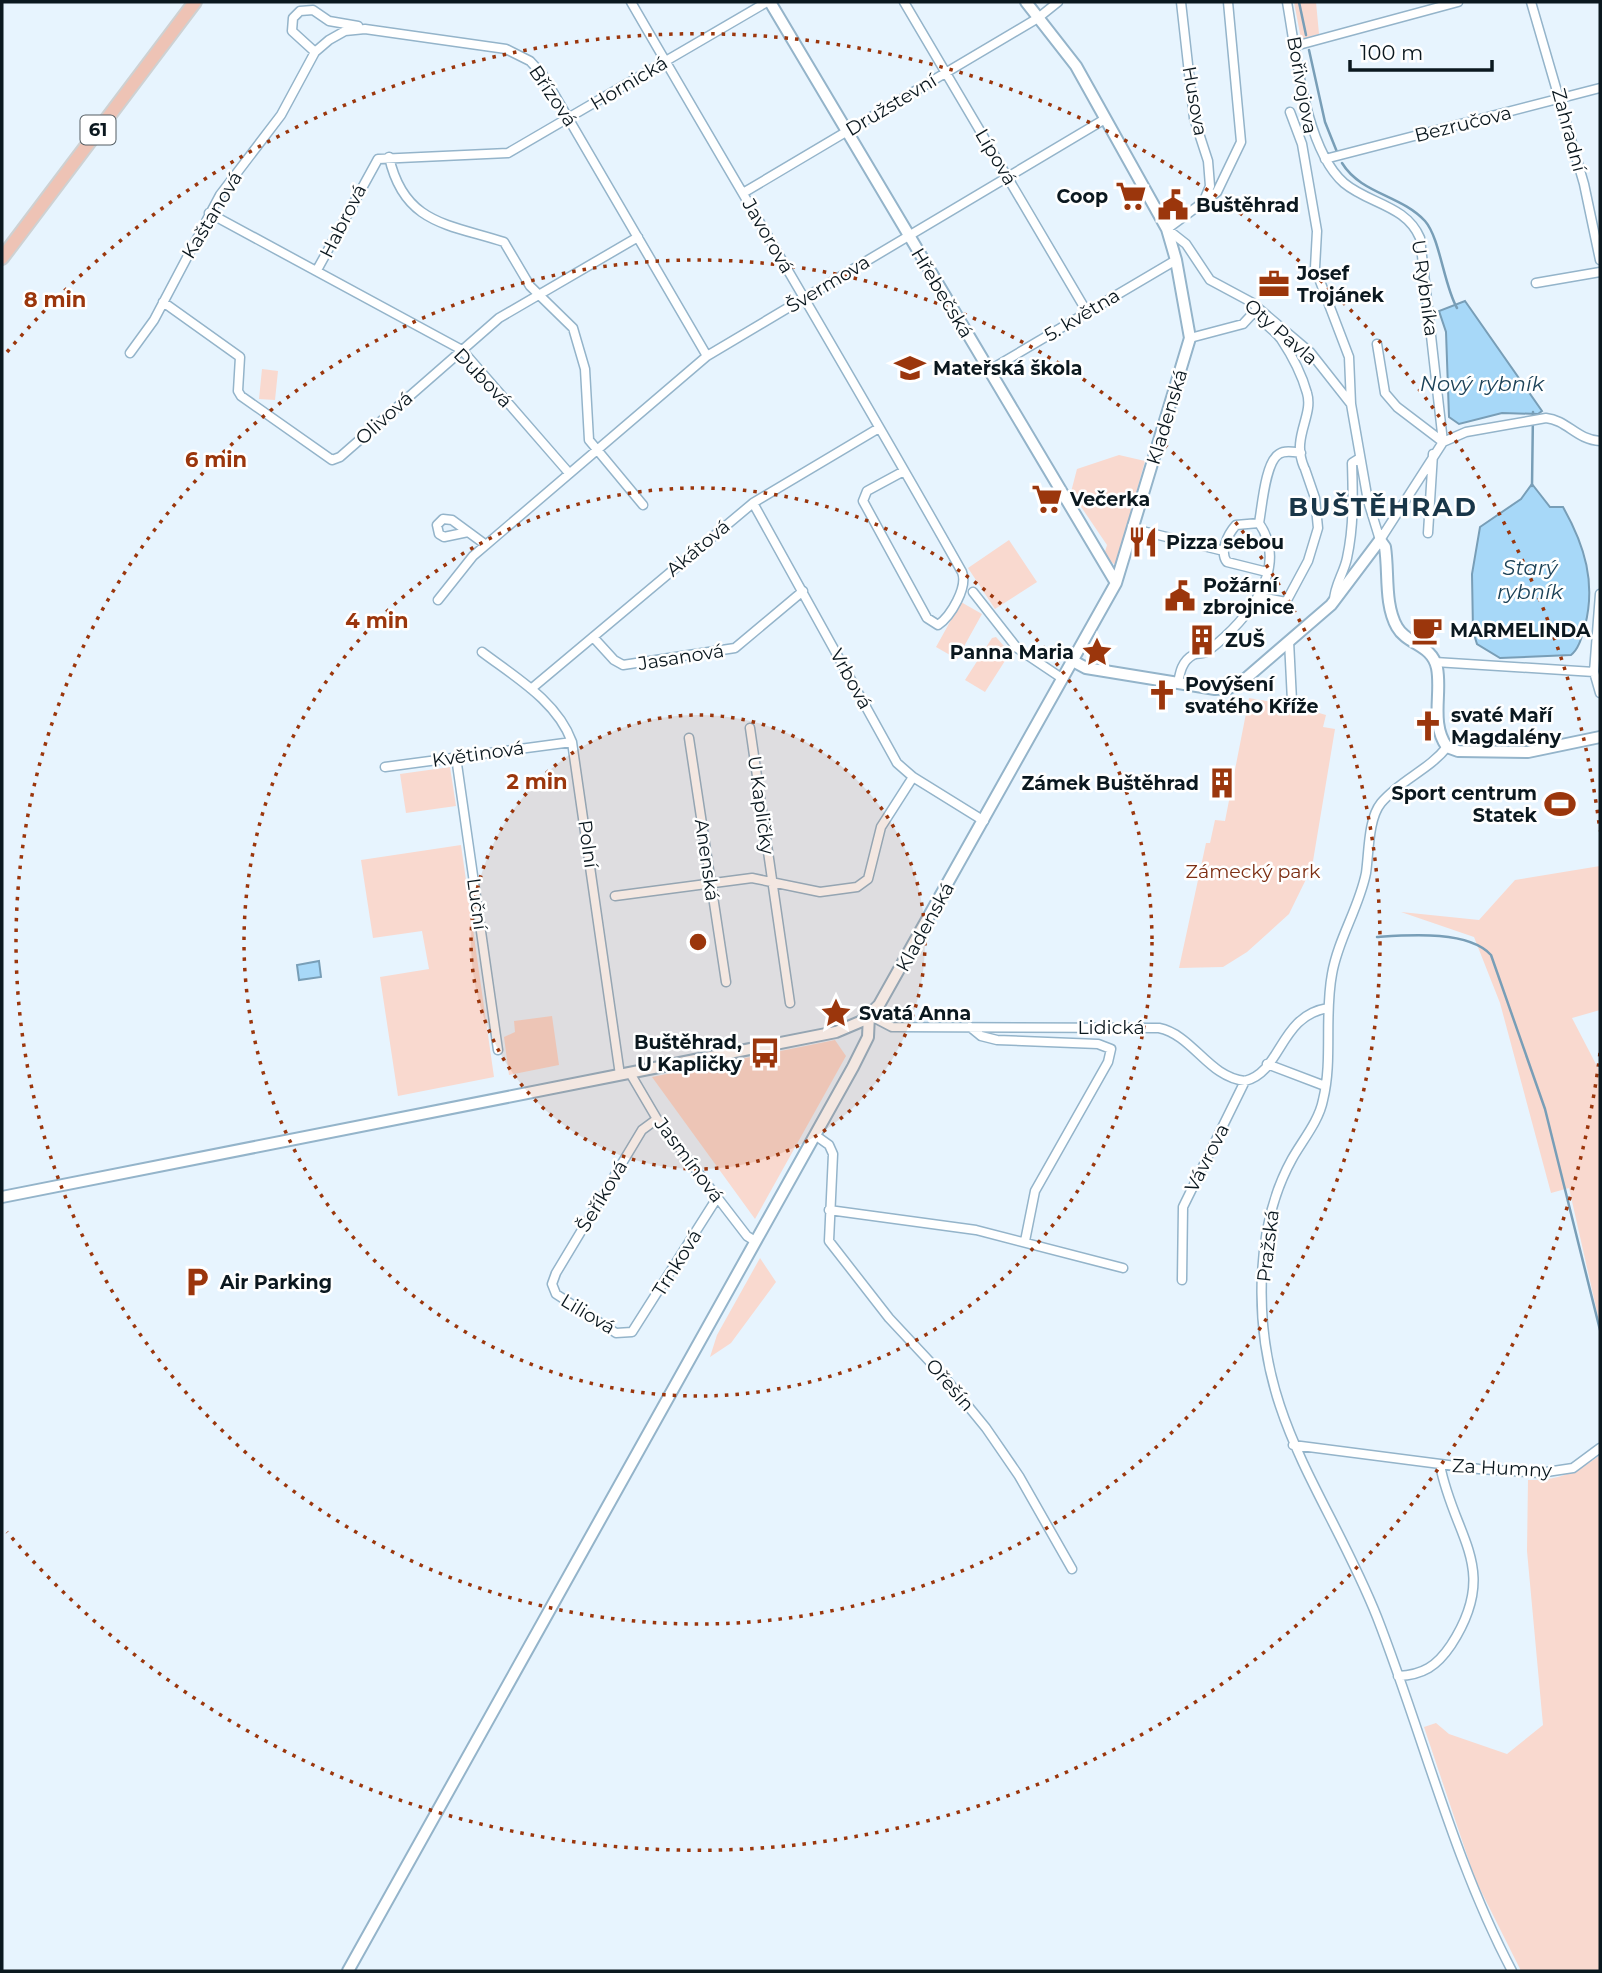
<svg xmlns="http://www.w3.org/2000/svg" width="1602" height="1973" viewBox="0 0 1602 1973" font-family="Montserrat,sans-serif">
<style>
.green{fill:#f9d9cf}
.water{fill:#a7d8f8;stroke:#789eb7;stroke-width:2}
.lines{fill:none;stroke-linecap:round;stroke-linejoin:round}
.stream{stroke:#789eb7;stroke-width:2.5}
.minor-casing{stroke:#94b4ca;stroke-width:11}
.tertiary-casing{stroke:#94b4ca;stroke-width:14}
.primary-casing{stroke:#ced1d2;stroke-width:16}
.minor{stroke:#fff;stroke-width:8}
.tertiary{stroke:#fff;stroke-width:10}
.primary{stroke:#eec3b5;stroke-width:12}
.ring{fill:none;stroke:#9b360c;stroke-width:3.5;stroke-dasharray:3.5 7}
.labels{text-anchor:middle;dominant-baseline:central;stroke-width:5;stroke-linejoin:round;paint-order:stroke}
.shield{fill:#fff;stroke:#545d62;stroke-width:2}
.shield-label{font-size:18px;font-weight:bold;fill:#0b181f}
.street-label{font-size:19px;fill:#0b181f;stroke:#fff}
.poi-label{font-size:19px;font-weight:bold;fill:#0b181f;stroke:#fff;text-anchor:start}
.park-label{font-size:19px;fill:#7d2f13;stroke:#fff}
.water-label{font-size:21px;font-style:italic;fill:#1c4258;stroke:#fff}
.district-label{font-size:26px;font-weight:bold;letter-spacing:2px;fill:#193648;stroke:#fff}
.centre{fill:#9b360c;stroke:#fff;stroke-width:3.5}
.ring-label{font-size:21px;text-anchor:middle;font-weight:bold;fill:#9b360c;stroke:#fff;stroke-width:5;stroke-linejoin:round;paint-order:stroke}
</style>
<rect width="100%" height="100%" fill="#e7f4fe"/>
<!-- green -->
<path class="green" d="M 1294,2 L 1316,2 L 1319,34 L 1301,39 Z
M 262,369 L 278,371 L 275,400 L 259,399 Z
M 1119,455 L 1145,461 L 1116,566 L 1104,555 L 1107,545 L 1071,492 L 1077,469 Z
M 1009,540 L 1037,582 L 995,609 L 968,568 Z
M 961,602 L 982,614 L 957,659 L 936,647 Z
M 996,637 L 1010,653 L 985,692 L 965,680 L 992,638 Z
M 1249,698 L 1319,710 L 1319,713 L 1326,715 L 1323,727 L 1335,729 L 1312,867 L 1289,914 L 1247,952 L 1223,967 L 1179,968 L 1206,843 L 1210,843 L 1215,820 L 1225,821 Z
M 450,767 L 456,806 L 406,813 L 400,774 Z
M 461,845 L 494,1077 L 398,1096 L 380,977 L 429,969 L 422,931 L 373,938 L 361,860 Z
M 1600,866 L 1600,1010 L 1572,1018 L 1600,1072 L 1600,1325 L 1569,1188 L 1551,1193 L 1500,1003 L 1474,937 L 1401,912 L 1479,920 L 1515,880 Z
M 552,1016 L 559,1065 L 509,1075 L 504,1037 L 515,1032 L 514,1021 Z
M 835,1040 L 846,1056 L 755,1219 L 652,1077 Z
M 760,1258 L 776,1282 L 731,1343 L 710,1357 L 717,1335 Z
M 1600,1455 L 1600,1971 L 1521,1971 L 1475,1879 L 1424,1727 L 1436,1723 L 1449,1734 L 1507,1754 L 1543,1725 L 1527,1551 L 1528,1480 C 1557,1481 1578,1472 1600,1455 Z"/>
<!-- water -->
<path class="water" d="M 1465,301 L 1542,411 L 1538,414 L 1502,413 L 1459,424 L 1449,417 L 1446,332 L 1439,311 Z
M 1532,484 L 1550,507 L 1563,507 C 1585,546 1596,583 1585,626 C 1582,636 1579,649 1571,655 L 1500,658 L 1477,644 L 1473,631 L 1472,574 L 1480,527 L 1521,499 Z
M 319,961 L 321,977 L 299,980 L 297,965 Z"/>
<g class="lines">
<!-- stream -->
<path class="stream" d="M 1299,2 L 1306,35
M 1309,50 L 1325,122 L 1337,152
M 1342,163 C 1361,194 1401,195 1425,221 C 1440,238 1444,286 1457,308
M 1532,486 L 1533,412
M 1377,937 C 1408,935 1468,930 1491,955 L 1545,1109 L 1600,1330"/>
<!-- minor casing -->
<g class="minor-casing">
<path id="minor" d="M 631,2 C 741,192 854,380 962,572 C 968,587 951,616 938,625 L 927,618 L 863,501 L 867,491 L 904,471
M 904,2 L 1087,312
M 1181,2 L 1194,118 L 1208,161 L 1210,186 L 1205,198
M 1228,2 L 1241,142 L 1217,192 L 1167,229 L 1186,244 L 1210,280 L 1251,302 L 1310,352 L 1351,404 L 1368,501 L 1380,540
M 1287,2 C 1296,52 1305,149 1344,183 C 1369,204 1406,205 1420,238 L 1443,442
M 1531,2 L 1584,184 L 1600,260
M 1295,46 L 1458,2
M 315,52 L 292,31 L 293,18 L 300,11 L 313,10 L 329,21 L 358,26
M 1290,112 L 1302,144 L 1317,231 L 1315,268 L 1349,357 L 1351,404
M 389,157 C 404,224 448,224 504,242 L 530,286 L 573,328 L 585,369 L 589,440 L 643,505
M 1325,159 L 1600,88
M 743,193 L 1038,18 L 1058,2
M 209,213 L 462,350 L 569,473
M 317,270 L 378,159 L 508,153 L 767,2
M 1536,283 L 1600,272
M 163,302 L 240,357 L 238,391 L 241,396 L 332,460 L 340,457 L 499,318 L 638,237
M 1256,310 C 1260,323 1273,328 1281,339 C 1291,354 1302,375 1307,393 C 1314,416 1291,437 1304,467
M 1190,338 L 1243,324 L 1256,310
M 1377,344 L 1385,393 L 1397,407 L 1443,442
M 130,353 L 154,320 L 220,195 L 281,115 L 315,52 L 329,40 L 345,31 L 365,29 L 506,49 L 530,61 L 543,75 L 707,356
M 988,371 L 1176,260
M 753,503 L 897,763 L 913,777 L 984,821
M 1134,529 L 1224,551
M 468,532 L 444,537 L 439,534 L 437,525 L 443,519 L 452,520 L 486,545
M 1428,533 L 1433,454
M 1380,540 L 1443,442 L 1466,432 L 1546,418 C 1567,420 1577,440 1600,441
M 1267,572 L 1227,562 C 1219,552 1228,534 1236,525 L 1259,523 C 1262,508 1265,462 1279,454 C 1285,450 1294,452 1301,453
M 973,592 L 1017,648 L 1063,679
M 1600,594 L 1594,672 L 1600,693
M 1260,597 L 1286,602 L 1308,561 L 1318,528 L 1315,498 L 1305,469
M 438,600 L 473,556 L 707,356 L 1105,119
M 1334,601 C 1334,586 1344,573 1347,558 C 1354,526 1353,495 1352,463 L 1360,458
M 593,637 L 614,660 L 623,665 L 735,648 L 803,591
M 1289,641 L 1292,701
M 482,652 C 515,677 557,701 572,742 L 620,1075
M 1435,662 L 1594,672
M 1178,683 C 1180,672 1182,661 1193,655 C 1198,652 1203,655 1208,651 C 1245,622 1291,570 1259,523
M 531,689 L 753,503 L 879,428
M 750,728 L 790,1003
M 689,738 L 726,982
M 1447,747 C 1429,770 1400,780 1381,803 C 1368,819 1369,853 1366,873 C 1359,908 1338,939 1332,974 C 1324,1016 1333,1060 1323,1100 C 1319,1121 1302,1141 1292,1159 C 1272,1195 1264,1233 1262,1274 C 1255,1417 1328,1494 1377,1617 C 1423,1735 1453,1859 1512,1971
M 456,757 L 498,1050
M 385,767 L 572,742
M 615,896 L 752,878 L 820,892 L 857,887 L 868,879 L 881,827 L 913,777
M 869,1015 L 892,1027 L 1159,1028 C 1193,1035 1208,1077 1245,1081 C 1282,1072 1279,1016 1328,1008
M 970,1027 L 981,1036 L 997,1040 L 1098,1044 L 1111,1049 L 1108,1062 L 1035,1191 L 1025,1241
M 1267,1064 L 1325,1086
M 630,1073 L 657,1119 L 747,1236 L 755,1241
M 657,1119 L 642,1130 L 556,1273 L 552,1284 L 556,1294 L 616,1333 L 632,1332 L 717,1198
M 815,1135 L 829,1145 L 833,1154 L 829,1241 L 889,1318 L 946,1379 L 986,1428 L 1019,1476 L 1072,1569
M 829,1210 L 976,1230 L 1123,1268
M 1182,1280 L 1183,1207 L 1245,1081
M 1293,1445 L 1479,1469 L 1540,1473 L 1573,1468 L 1600,1448
M 1398,1676 C 1423,1675 1437,1666 1451,1645 C 1501,1568 1454,1538 1440,1465"/>
</g>
<!-- tertiary casing -->
<g class="tertiary-casing">
<path id="tertiary" d="M 770,2 L 1116,583
M 1073,661 L 1086,668 L 1215,689 L 1229,688 L 1244,680 L 1331,605 L 1380,540 L 1385,547 C 1389,572 1384,604 1397,627 C 1407,645 1432,644 1437,668 C 1442,694 1430,723 1447,747 L 1458,751 L 1528,752 L 1600,737
M 2,1197 L 836,1032 L 862,1021 L 879,1005 L 1116,583 L 1190,338 L 1176,260 L 1167,229 L 1076,66 L 1026,2
M 348,1971 L 853,1067 L 868,1037 L 869,1015"/>
</g>
<!-- primary casing -->
<g class="primary-casing">
<path id="primary" d="M 2,258 L 195,2"/>
</g>
<!-- minor -->
<use href="#minor" class="minor"/>
<!-- tertiary -->
<use href="#tertiary" class="tertiary"/>
<!-- primary -->
<use href="#primary" class="primary"/>
</g>
<!-- distance rings -->
<circle cx="698" cy="942" r="227" fill="#9b360c" fill-opacity=".12"/>
<g class="ring">
<circle cx="698" cy="942" r="227"/>
<circle cx="698" cy="942" r="454"/>
<circle cx="698" cy="942" r="682"/>
<path d="M1600 1053A909 909 0 0 1 7 1532M7 352A909 909 0 0 1 1600 831"/>
</g>
<!-- icons -->
<defs>
<g id="supermarket-bare" transform="scale(2.415)"><path d="M-6-5.5h2.5l.6 2H6L4.5 2H-2.5L-4.4-4H-6ZM-1.5 3.2a1.3 1.3 0 1 0 .1 0ZM3 3.2a1.3 1.3 0 1 0 .1 0Z" fill="#9b360c" stroke="#fff" stroke-width="2.5" paint-order="stroke"/></g>
<g id="civic-bare" transform="scale(2.415)"><path d="M-.6-6.5H3V-4.5H.6V-3L4-1V1h2V6H-6V1h2V-1L-.6-3ZM-1.2 2.5V6h2.4V2.5Z" fill="#9b360c" stroke="#fff" stroke-width="2.5" paint-order="stroke"/></g>
<g id="office-bare" transform="scale(2.415)"><path d="M-6-3h4V-5.5h4V-3h4V5H-6ZM-1-4.5V-3h2v-1.5ZM-6 0V1H6V0Z" fill="#9b360c" stroke="#fff" stroke-width="2.5" paint-order="stroke"/></g>
<g id="school-bare" transform="scale(2.415)"><path d="M0-5L7-2L0 1L-7-2ZM-4 1L0 2.5L4 1V4Q0 6-4 4Z" fill="#9b360c" stroke="#fff" stroke-width="2.5" paint-order="stroke"/></g>
<g id="restaurant-bare" transform="scale(2.415)"><path d="M-5-6h1v4h1v-4h1v4h1v-4h1v5L-1.5 .5V6h-2V.5L-5-1ZM5-6V6H3V1.5H1.5Q1.5-4 5-6Z" fill="#9b360c" stroke="#fff" stroke-width="2.5" paint-order="stroke"/></g>
<g id="cafe-bare" transform="scale(2.415)"><path d="M-5.5-4.5H6V0H3Q3 3.5 0 3.5H-2.5Q-5.5 3.5-5.5 0ZM3-3.2v2h1.7v-2ZM-6 4.5H4V6H-6Z" fill="#9b360c" stroke="#fff" stroke-width="2.5" paint-order="stroke"/></g>
<g id="building-bare" transform="scale(2.415)"><path d="M-4-6H4V6H1V3H-1V6H-4ZM-2.5-4.3h1.7v1.8h-1.7ZM.8-4.3h1.7v1.8H.8ZM-2.5-1h1.7V.8h-1.7ZM.8-1h1.7V.8H.8Z" fill="#9b360c" stroke="#fff" stroke-width="2.5" paint-order="stroke"/></g>
<g id="sight-bare" transform="scale(2.415)"><path d="M0-6L1.8-2.2L6-1.7L2.9 1.2L3.7 5.4L0 3.3L-3.7 5.4L-2.9 1.2L-6-1.7L-1.8-2.2Z" fill="#9b360c" stroke="#fff" stroke-width="2.5" paint-order="stroke"/></g>
<g id="church-bare" transform="scale(2.415)"><path d="M-1.2-6h2.4v3.5h3.3v2.4h-3.3V6h-2.4V-.1h-3.3v-2.4h3.3Z" fill="#9b360c" stroke="#fff" stroke-width="2.5" paint-order="stroke"/></g>
<g id="stadium-bare" transform="scale(2.415)"><path d="M0-5a6.5 5 0 1 0 0 10a6.5 5 0 1 0 0-10ZM-3.5-1.8h7v3.6h-7Z" fill="#9b360c" stroke="#fff" stroke-width="2.5" paint-order="stroke"/></g>
<g id="bus-bare" transform="scale(2.415)"><path d="M-5-6H5V4H4V6H2V4H-2V6H-4V4H-5ZM-3.5-4V0h7V-4ZM-3.5 1.2v1.5H-2V1.2ZM2 1.2v1.5H3.5V1.2Z" fill="#9b360c" stroke="#fff" stroke-width="2.5" paint-order="stroke"/></g>
<g id="parking-bare" transform="scale(2.415)"><path d="M-3.5-5.5H1a3.5 3.5 0 0 1 0 7H-1V5.5H-3.5ZM-1-3.4V-.6H.8a1.4 1.4 0 0 0 0-2.8Z" fill="#9b360c" stroke="#fff" stroke-width="2.5" paint-order="stroke"/></g>
</defs>
<g fill-rule="evenodd">
<use href="#supermarket-bare" x="1131" y="196"/>
<use href="#civic-bare" x="1173" y="205"/>
<use href="#office-bare" x="1274" y="284"/>
<use href="#school-bare" x="910" y="368"/>
<use href="#supermarket-bare" x="1047" y="499"/>
<use href="#restaurant-bare" x="1143" y="542"/>
<use href="#civic-bare" x="1180" y="596"/>
<use href="#cafe-bare" x="1427" y="630"/>
<use href="#building-bare" x="1202" y="640"/>
<use href="#sight-bare" x="1097" y="652"/>
<use href="#church-bare" x="1162" y="695"/>
<use href="#church-bare" x="1428" y="726"/>
<use href="#building-bare" x="1222" y="783"/>
<use href="#stadium-bare" x="1560" y="804"/>
<use href="#sight-bare" x="836" y="1013"/>
<use href="#bus-bare" x="765" y="1053"/>
<use href="#parking-bare" x="197" y="1282"/>
</g>
<g class="labels">
<!-- shield labels -->
<rect class="shield" x="80.5" y="115.5" width="35" height="29" rx="5"/>
<g class="shield-label">
<text x="98" y="130">61</text>
</g>
<!-- street labels -->
<g class="street-label">
<text transform="translate(629 83) rotate(-31)">Hornická</text>
<text transform="translate(1302 85) rotate(80)">Bořivojova</text>
<text transform="translate(553 96) rotate(56)">Břízová</text>
<text transform="translate(1195 101) rotate(80)">Husova</text>
<text transform="translate(891 105) rotate(-31)">Družstevní</text>
<text transform="translate(1463 124) rotate(-14)">Bezručova</text>
<text transform="translate(1569 130) rotate(75)">Zahradní</text>
<text transform="translate(996 157) rotate(59)">Lípová</text>
<text transform="translate(212 215) rotate(-59)">Kaštanová</text>
<text transform="translate(343 221) rotate(-63)">Habrová</text>
<text transform="translate(768 236) rotate(60)">Javorová</text>
<text transform="translate(828 284) rotate(-31)">Švermova</text>
<text transform="translate(1425 288) rotate(82)">U Rybníka</text>
<text transform="translate(942 293) rotate(59)">Hřebečská</text>
<text transform="translate(1082 315) rotate(-31)">5. května</text>
<text transform="translate(1281 332) rotate(41)">Oty Pavla</text>
<text transform="translate(483 378) rotate(46)">Dubová</text>
<text transform="translate(1167 417) rotate(-73)">Kladenská</text>
<text transform="translate(384 418) rotate(-42)">Olivová</text>
<text transform="translate(698 548) rotate(-40)">Akátová</text>
<text transform="translate(681 657) rotate(-9)">Jasanová</text>
<text transform="translate(851 679) rotate(61)">Vrbová</text>
<text transform="translate(478 754) rotate(-8)">Květinová</text>
<text transform="translate(761 805) rotate(82)">U Kapličky</text>
<text transform="translate(588 844) rotate(82)">Polní</text>
<text transform="translate(707 860) rotate(82)">Anenská</text>
<text transform="translate(477 904) rotate(82)">Luční</text>
<text transform="translate(925 927) rotate(-61)">Kladenská</text>
<text x="1111" y="1027">Lidická</text>
<text transform="translate(1207 1158) rotate(-63)">Vávrova</text>
<text transform="translate(689 1160) rotate(53)">Jasmínová</text>
<text transform="translate(602 1196) rotate(-59)">Šeříková</text>
<text transform="translate(1268 1246) rotate(-83)">Pražská</text>
<text transform="translate(677 1263) rotate(-58)">Trnková</text>
<text transform="translate(588 1314) rotate(31)">Liliová</text>
<text transform="translate(950 1385) rotate(49)">Ořešín</text>
<text transform="translate(1502 1468) rotate(3)">Za Humny</text>
</g>
<!-- poi labels -->
<g class="poi-label">
<text x="1108" y="196" text-anchor="end">Coop</text>
<text x="1196" y="205">Buštěhrad</text>
<text x="1297" y="273">Josef<tspan x="1297" dy="22">Trojánek</tspan></text>
<text x="933" y="368">Mateřská škola</text>
<text x="1070" y="499">Večerka</text>
<text x="1166" y="542">Pizza sebou</text>
<text x="1203" y="585">Požární<tspan x="1203" dy="22">zbrojnice</tspan></text>
<text x="1450" y="630">MARMELINDA</text>
<text x="1225" y="640">ZUŠ</text>
<text x="1074" y="652" text-anchor="end">Panna Maria</text>
<text x="1185" y="684">Povýšení<tspan x="1185" dy="22">svatého Kříže</tspan></text>
<text x="1451" y="715">svaté Maří<tspan x="1451" dy="22">Magdalény</tspan></text>
<text x="1199" y="783" text-anchor="end">Zámek Buštěhrad</text>
<text x="1537" y="793" text-anchor="end">Sport centrum<tspan x="1537" dy="22">Statek</tspan></text>
<text x="859" y="1013">Svatá Anna</text>
<text x="742" y="1042" text-anchor="end">Buštěhrad,<tspan x="742" dy="22">U Kapličky</tspan></text>
<text x="220" y="1282">Air Parking</text>
</g>
<!-- park labels -->
<g class="park-label">
<text x="1253" y="871">Zámecký park</text>
</g>
<!-- water labels -->
<g class="water-label">
<text x="1482" y="383">Nový rybník</text>
<text x="1530" y="567">Starý<tspan x="1530" dy="24">rybník</tspan></text>
</g>
<!-- district labels -->
<g class="district-label">
<text x="1383" y="507">BUŠTĚHRAD</text>
</g>
</g>
<circle cx="698" cy="942" r="10" class="centre"/>
<g class="ring-label">
<text x="55" y="307">8 min</text>
<text x="216" y="467">6 min</text>
<text x="377" y="628">4 min</text>
<text x="537" y="789">2 min</text>
</g>
<!-- border -->
<rect width="1602" height="1973" fill="none" stroke="#0b181f" stroke-width="7"/>
<!-- scale -->
<path d="M1350 60v10h142v-10" fill="none" stroke="#0b181f" stroke-width="3.5"/>
<text x="1360" y="60" font-size="21" fill="#0b181f" stroke="#ffffff" stroke-width="5" paint-order="stroke">100 m</text>
</svg>
